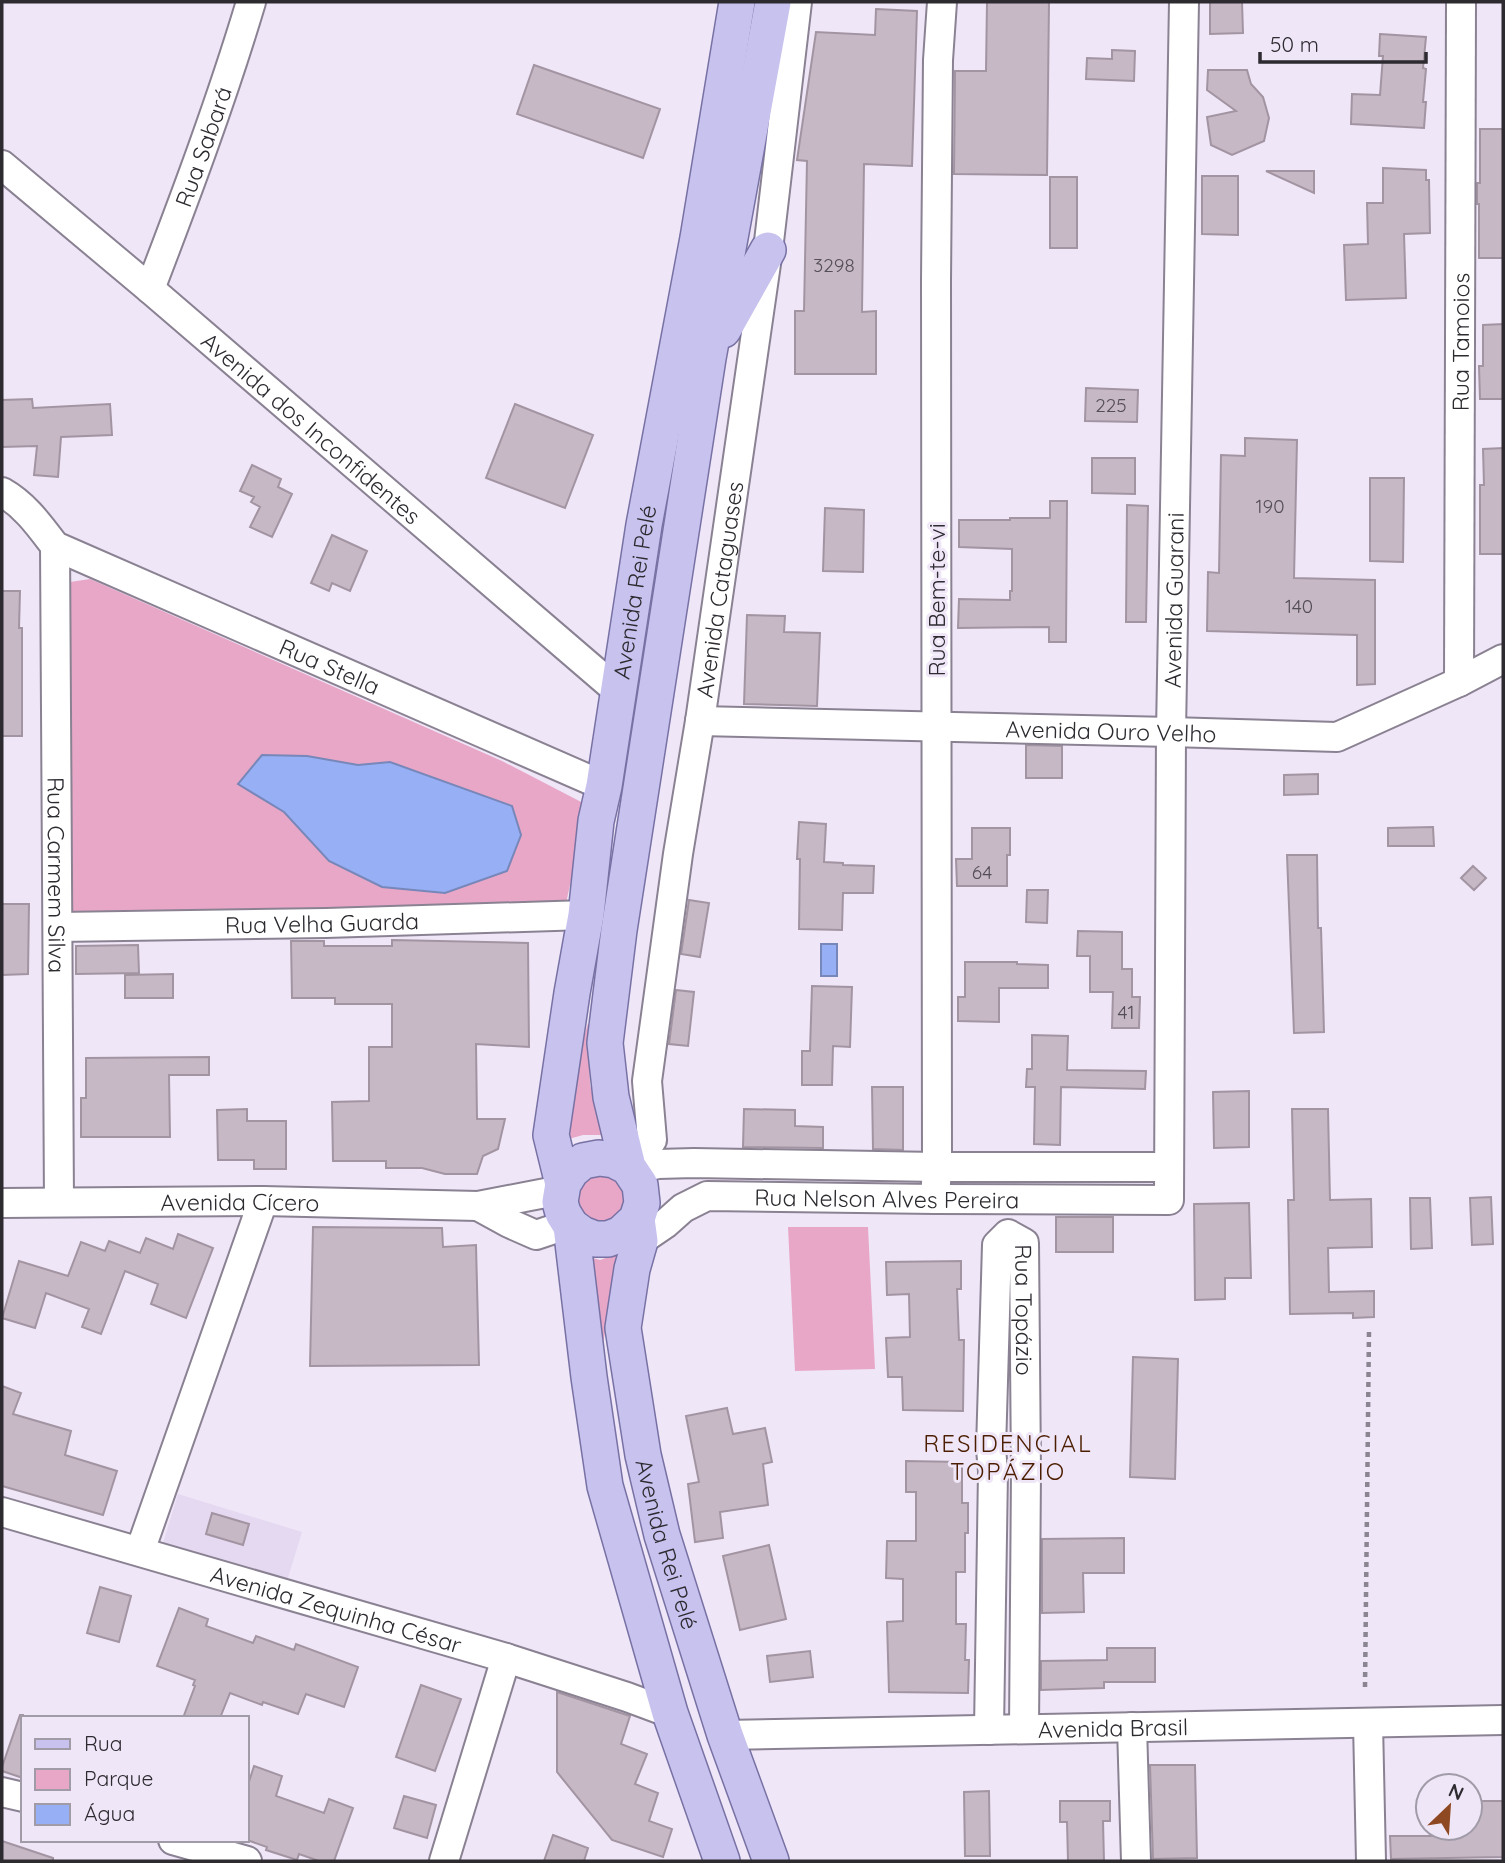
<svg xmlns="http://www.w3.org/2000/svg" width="1505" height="1863" viewBox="0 0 1505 1863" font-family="Quicksand,sans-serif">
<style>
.built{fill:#e5d8f1}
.green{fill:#e8a7c7;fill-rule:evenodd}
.water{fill:#97aff4;stroke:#7787b9;stroke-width:2}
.building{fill:#c7b8c6;stroke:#a394a2;stroke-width:2}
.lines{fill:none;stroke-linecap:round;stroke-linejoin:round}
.minor-casing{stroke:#8a8292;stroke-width:32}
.major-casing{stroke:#7872a4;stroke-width:38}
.path{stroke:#8b8591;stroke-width:4.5;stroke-dasharray:5 5;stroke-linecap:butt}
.minor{stroke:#fff;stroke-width:28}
.major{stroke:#c7c2ee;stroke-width:35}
.labels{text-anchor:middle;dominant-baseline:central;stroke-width:6;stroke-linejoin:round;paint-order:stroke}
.number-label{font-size:19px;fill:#544e56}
.street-label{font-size:23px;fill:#2d2a30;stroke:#efe6f8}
.neighbourhood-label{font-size:24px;letter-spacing:2px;fill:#4c1e01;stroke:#efe6f8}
</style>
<rect width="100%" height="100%" fill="#efe6f8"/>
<!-- built -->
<path class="built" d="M 178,1494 L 302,1532 L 287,1581 L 163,1543 Z"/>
<!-- green -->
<path class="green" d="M 90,579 L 502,761 L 587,805 L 565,908 L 341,908 L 72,914 L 70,582 ZM 307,756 L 358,765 L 390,762 L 507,871 L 445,893 L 382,887 L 330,861 L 284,812 Z
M 588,1023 L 590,1085 L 603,1135 L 583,1135 L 565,1140 L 578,1059 Z
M 617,1169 L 633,1204 L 605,1229 L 571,1210 L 579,1173 Z
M 788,1227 L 868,1227 L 875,1369 L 795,1371 Z
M 620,1253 L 603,1343 L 597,1307 L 582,1255 L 600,1260 Z"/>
<!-- water -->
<path class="water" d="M 262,755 L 307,756 L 358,765 L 390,762 L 512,806 L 521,835 L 507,871 L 445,893 L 382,887 L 329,861 L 284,812 L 238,784 Z
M 821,944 L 837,944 L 837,976 L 821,976 Z"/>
<!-- building -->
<path class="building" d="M 987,2 L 1049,2 L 1047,175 L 954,174 L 955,71 L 986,71 Z
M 1210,2 L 1242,2 L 1243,33 L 1210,34 Z
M 876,9 L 917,11 L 912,166 L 864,164 L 862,312 L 876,311 L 876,374 L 795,374 L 795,311 L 804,311 L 807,161 L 797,160 L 816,32 L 875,35 Z
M 1380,34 L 1426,37 L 1423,68 L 1426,69 L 1423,102 L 1426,102 L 1424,128 L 1351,124 L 1352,94 L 1380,95 L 1383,56 L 1379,56 Z
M 1112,50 L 1135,51 L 1134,81 L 1086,79 L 1087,58 L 1112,59 Z
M 534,65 L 660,109 L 643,158 L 517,114 Z
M 1208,70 L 1247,70 L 1251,84 L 1263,97 L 1269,118 L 1264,141 L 1232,155 L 1211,145 L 1207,117 L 1236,111 L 1207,90 Z
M 1480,129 L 1503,129 L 1503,258 L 1479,258 L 1479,204 L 1477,204 L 1477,183 L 1480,183 Z
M 1383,168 L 1426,170 L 1426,180 L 1429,180 L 1430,233 L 1404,234 L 1406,298 L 1346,300 L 1344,245 L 1368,244 L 1367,203 L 1383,203 Z
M 1266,171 L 1314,171 L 1314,193 Z
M 1202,176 L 1238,176 L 1238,235 L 1202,234 Z
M 1050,177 L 1077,177 L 1077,248 L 1050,248 Z
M 1503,324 L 1503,399 L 1480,399 L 1479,366 L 1483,366 L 1483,325 Z
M 1086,388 L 1138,390 L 1137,422 L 1085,421 Z
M 32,399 L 33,408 L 110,404 L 112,435 L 61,437 L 58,477 L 34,475 L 37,446 L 2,447 L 2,400 Z
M 515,404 L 593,435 L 565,508 L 486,478 Z
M 1245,438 L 1297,440 L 1294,578 L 1375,580 L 1375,684 L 1357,685 L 1357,635 L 1207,631 L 1208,572 L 1219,573 L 1221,455 L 1245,456 Z
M 1503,448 L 1503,554 L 1480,554 L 1480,485 L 1484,485 L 1483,449 Z
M 1092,458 L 1135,458 L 1135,494 L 1092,493 Z
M 252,465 L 281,479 L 278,487 L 292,494 L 272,537 L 250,527 L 260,507 L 251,502 L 254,497 L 240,491 Z
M 1370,478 L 1404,478 L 1403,562 L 1370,561 Z
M 1050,501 L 1067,501 L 1066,642 L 1049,642 L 1049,627 L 958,628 L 959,599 L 1010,600 L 1010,591 L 1012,591 L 1012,549 L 959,547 L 959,520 L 1010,520 L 1010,518 L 1050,518 Z
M 1127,505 L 1148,506 L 1146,622 L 1126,622 Z
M 825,508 L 864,510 L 863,572 L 823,571 Z
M 332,535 L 367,551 L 350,591 L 332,583 L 329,591 L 311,583 Z
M 2,591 L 20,591 L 19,628 L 22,628 L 22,736 L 2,736 Z
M 747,615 L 785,616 L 784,632 L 820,633 L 817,706 L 744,704 Z
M 1026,745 L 1062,746 L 1062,778 L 1026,778 Z
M 1318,774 L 1318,794 L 1284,795 L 1284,775 Z
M 799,822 L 826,824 L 824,862 L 843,863 L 843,865 L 874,866 L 873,893 L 843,893 L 842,930 L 799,929 L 800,859 L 797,859 Z
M 1433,827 L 1434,846 L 1388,846 L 1388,828 Z
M 972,828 L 1010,828 L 1010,855 L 1007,855 L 1007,886 L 957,886 L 956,859 L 972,859 Z
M 1287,855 L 1317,855 L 1318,928 L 1321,928 L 1324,1032 L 1294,1033 Z
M 1473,866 L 1486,878 L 1474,890 L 1461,878 Z
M 1027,890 L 1048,890 L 1047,923 L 1026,922 Z
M 689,900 L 709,903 L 700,957 L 681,954 Z
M 2,904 L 29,904 L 28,974 L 2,975 Z
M 1078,931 L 1122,932 L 1122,969 L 1132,969 L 1132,997 L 1140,997 L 1139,1028 L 1112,1028 L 1113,992 L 1090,992 L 1090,956 L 1077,956 Z
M 392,940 L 528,943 L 529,1047 L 476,1044 L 477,1119 L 505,1119 L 498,1149 L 483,1156 L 477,1174 L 445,1174 L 422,1168 L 386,1168 L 386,1161 L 333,1161 L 332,1102 L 369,1101 L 369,1047 L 392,1047 L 392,1004 L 335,1004 L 335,998 L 292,998 L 291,941 L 324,941 L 324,946 L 392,946 Z
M 138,945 L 139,973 L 76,974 L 76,946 Z
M 965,962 L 1017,962 L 1017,964 L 1048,965 L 1048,988 L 999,988 L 999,1022 L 958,1021 L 958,997 L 965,997 Z
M 173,974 L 173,998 L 125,998 L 125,975 Z
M 812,986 L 852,987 L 850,1047 L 833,1046 L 832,1085 L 802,1085 L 802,1051 L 810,1051 Z
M 676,990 L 694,992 L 688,1046 L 669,1044 Z
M 1032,1035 L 1068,1036 L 1067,1070 L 1146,1071 L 1145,1089 L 1061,1087 L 1060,1145 L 1034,1144 L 1035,1087 L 1026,1087 L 1027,1069 L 1032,1069 Z
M 209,1057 L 209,1075 L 169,1075 L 170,1137 L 81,1137 L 81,1098 L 86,1098 L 86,1058 Z
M 872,1087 L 903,1087 L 903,1150 L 873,1149 Z
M 1249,1091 L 1249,1147 L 1214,1148 L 1213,1092 Z
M 247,1109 L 247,1121 L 286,1121 L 286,1169 L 254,1169 L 254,1160 L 218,1160 L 217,1110 Z
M 744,1109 L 795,1110 L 795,1126 L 823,1127 L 823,1148 L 743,1147 Z
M 1292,1109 L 1328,1109 L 1330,1200 L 1371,1199 L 1372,1247 L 1328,1248 L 1329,1292 L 1374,1291 L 1374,1317 L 1353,1318 L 1353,1313 L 1290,1314 L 1288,1200 L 1294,1200 Z
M 1491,1197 L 1493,1244 L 1472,1245 L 1470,1198 Z
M 1410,1198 L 1430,1198 L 1432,1248 L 1411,1249 Z
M 1249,1203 L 1251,1278 L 1225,1278 L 1225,1299 L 1195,1300 L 1194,1204 Z
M 1056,1217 L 1113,1217 L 1113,1252 L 1056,1252 Z
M 313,1227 L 442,1228 L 443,1247 L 476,1245 L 479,1365 L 310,1366 Z
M 178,1234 L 213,1248 L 186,1318 L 151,1304 L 158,1284 L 125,1271 L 101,1334 L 82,1327 L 89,1309 L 46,1293 L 35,1328 L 2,1318 L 19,1261 L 68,1276 L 81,1242 L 105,1251 L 109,1241 L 140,1253 L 146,1238 L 173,1249 Z
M 961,1261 L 961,1289 L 957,1289 L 959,1340 L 964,1340 L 963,1411 L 903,1410 L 902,1377 L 888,1377 L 886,1338 L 910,1337 L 909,1294 L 887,1295 L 886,1262 Z
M 1133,1357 L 1178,1359 L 1175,1479 L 1130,1477 Z
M 2,1386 L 21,1393 L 13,1414 L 71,1431 L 65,1455 L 117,1471 L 103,1515 L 2,1486 Z
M 727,1408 L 733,1434 L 765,1428 L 772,1462 L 763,1464 L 768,1505 L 720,1512 L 723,1538 L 695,1542 L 688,1484 L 699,1482 L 686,1416 Z
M 906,1461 L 962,1462 L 962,1503 L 968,1503 L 968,1533 L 965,1533 L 965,1572 L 956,1572 L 956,1624 L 966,1624 L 965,1660 L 969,1660 L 968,1693 L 889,1692 L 887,1622 L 903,1621 L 903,1579 L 886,1578 L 887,1541 L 916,1541 L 916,1492 L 906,1492 Z
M 212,1513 L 249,1524 L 243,1545 L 206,1534 Z
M 1124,1538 L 1124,1573 L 1083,1573 L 1084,1612 L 1042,1613 L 1042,1539 Z
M 769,1545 L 786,1619 L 740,1630 L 723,1556 Z
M 100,1587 L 131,1596 L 119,1642 L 87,1633 Z
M 179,1608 L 208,1619 L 206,1626 L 253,1643 L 256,1636 L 294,1650 L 296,1644 L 358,1667 L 344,1707 L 306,1694 L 298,1714 L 263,1702 L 262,1705 L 230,1693 L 220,1718 L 183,1718 L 195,1686 L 193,1685 L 195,1680 L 157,1666 Z
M 1107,1648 L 1155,1648 L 1155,1682 L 1104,1682 L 1104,1688 L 1041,1690 L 1041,1661 L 1107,1660 Z
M 810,1651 L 813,1677 L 770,1682 L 767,1656 Z
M 421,1685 L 461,1699 L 435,1771 L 396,1757 Z
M 557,1692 L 630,1716 L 621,1744 L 647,1754 L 635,1784 L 658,1793 L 649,1821 L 672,1829 L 663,1857 L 612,1840 L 557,1772 Z
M 20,1715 L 23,1715 L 23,1778 L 2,1771 L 2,1767 Z
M 1150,1765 L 1195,1765 L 1197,1858 L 1153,1859 Z
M 254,1766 L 282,1776 L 276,1796 L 324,1813 L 329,1799 L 353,1808 L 334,1861 L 319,1861 L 299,1854 L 297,1860 L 266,1850 L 267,1847 L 247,1840 L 247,1788 Z
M 989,1791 L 990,1856 L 965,1856 L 964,1792 Z
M 404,1796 L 436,1805 L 427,1838 L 394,1828 Z
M 1060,1801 L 1110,1801 L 1110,1821 L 1103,1821 L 1104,1861 L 1068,1861 L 1067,1822 L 1060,1822 Z
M 1470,1801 L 1503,1801 L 1503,1857 L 1391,1859 L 1390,1836 L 1439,1836 L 1439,1828 L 1470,1828 Z
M 553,1835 L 588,1848 L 584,1861 L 544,1861 Z
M 2,1841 L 53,1858 L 53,1861 L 2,1861 Z"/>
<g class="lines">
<!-- minor casing -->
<g class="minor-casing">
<g id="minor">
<path id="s1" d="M 2,165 L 150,289 L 619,692"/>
<path id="s2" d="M 150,289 C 186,195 222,99 251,2"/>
<path id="s3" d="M 2,492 C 25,505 39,525 55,546 L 604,786"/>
<path id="s4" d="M 55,546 L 59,1202"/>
<path id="s5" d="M 1459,682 L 1461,2"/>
<path id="s6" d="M 700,721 L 1171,732 L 1337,737 L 1459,682 L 1503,659"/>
<path id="s7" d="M 58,927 L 326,923 L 586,915"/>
<path id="s8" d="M 629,1169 L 652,1140 L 647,1081 L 678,854 L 700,721 L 768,250 L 797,2"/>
<path d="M 631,1170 L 658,1164 L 694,1163 L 937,1167 L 1169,1167"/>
<path d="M 935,1199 L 937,1167 L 936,281 L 938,60 L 942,2"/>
<path id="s9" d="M 2,1203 L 263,1201 L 478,1206 L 561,1190"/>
<path d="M 478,1206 L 509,1223 L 536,1235 L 569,1224"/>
<path id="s10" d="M 624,1235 L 640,1241 L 665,1224 L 683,1208 L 707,1196 L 935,1199 L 1169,1200 L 1171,732 L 1184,2"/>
<path id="s11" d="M 2,1512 L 506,1658 L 627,1697 L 670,1713"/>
<path d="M 140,1551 L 263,1201"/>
<path d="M 1368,1723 L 1371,1861"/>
<path d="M 1132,1727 L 1136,1861"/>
<path id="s12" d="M 989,1730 L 993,1471 L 991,1449 L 997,1245 L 1008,1234 L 1024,1243 L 1026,1471 L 1024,1729"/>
<path id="s13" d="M 725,1735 L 1503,1720"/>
<path d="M 2,1792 L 23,1797"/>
<path d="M 173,1840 L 247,1861"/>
<path d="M 444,1861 L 506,1658"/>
</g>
</g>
<!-- major casing -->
<g class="major-casing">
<g id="major">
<path d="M 723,330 L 768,250"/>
<path d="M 628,1167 L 614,1160 L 599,1158 L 583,1161 L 571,1171 L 563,1184 L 560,1202 L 563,1213 L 571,1226 L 582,1234 L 595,1239 L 608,1239 L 621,1234 L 637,1219 L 642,1203 L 640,1185 L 628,1167 L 611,1097 L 605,1043 L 619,930 L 708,358 L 773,2"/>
<path id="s14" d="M 563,1184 L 551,1135 L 572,993 L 586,915 L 596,821 L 604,786 L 644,525 L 698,238 L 737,2"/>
<path id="s15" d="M 637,1219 L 640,1241 L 632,1269 L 623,1328 L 643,1455 L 662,1535 L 725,1735 L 771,1861"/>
<path d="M 571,1226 L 589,1377 L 605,1486 L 670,1713 L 722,1861"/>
</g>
</g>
<!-- path -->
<path class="path" d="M 1365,1687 L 1369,1330"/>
<!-- minor -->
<use href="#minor" class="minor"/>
<!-- major -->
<use href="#major" class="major"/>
</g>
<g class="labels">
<!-- number labels -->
<g class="number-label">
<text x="834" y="265">3298</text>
<text x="1111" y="405">225</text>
<text x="1270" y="506">190</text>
<text x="1299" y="606">140</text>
<text x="982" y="872">64</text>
<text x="1126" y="1012">41</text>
</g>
<!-- street labels -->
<g class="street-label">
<text stroke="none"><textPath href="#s2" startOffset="152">Rua Sabará</textPath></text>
<text stroke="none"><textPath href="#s5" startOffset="340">Rua Tamoios</textPath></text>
<text stroke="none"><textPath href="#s1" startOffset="406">Avenida dos Inconfidentes</textPath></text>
<text stroke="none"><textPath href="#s8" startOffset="593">Avenida Cataguases</textPath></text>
<text stroke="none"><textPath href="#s14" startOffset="600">Avenida Rei Pelé</textPath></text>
<text transform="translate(936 600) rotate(-90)">Rua Bem-te-vi</text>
<text stroke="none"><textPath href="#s10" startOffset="1160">Avenida Guarani</textPath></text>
<text stroke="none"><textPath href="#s3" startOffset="376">Rua Stella</textPath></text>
<text stroke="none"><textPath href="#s6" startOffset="411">Avenida Ouro Velho</textPath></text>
<text stroke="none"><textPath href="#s4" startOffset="329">Rua Carmem Silva</textPath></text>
<text stroke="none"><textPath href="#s7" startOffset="264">Rua Velha Guarda</textPath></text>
<text stroke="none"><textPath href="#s10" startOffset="278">Rua Nelson Alves Pereira</textPath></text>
<text stroke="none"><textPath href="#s9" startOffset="238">Avenida Cícero</textPath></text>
<text stroke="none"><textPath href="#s12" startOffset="586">Rua Topázio</textPath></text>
<text stroke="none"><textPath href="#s15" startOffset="332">Avenida Rei Pelé</textPath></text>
<text stroke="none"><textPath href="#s11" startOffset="348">Avenida Zequinha César</textPath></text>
<text stroke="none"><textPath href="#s13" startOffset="388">Avenida Brasil</textPath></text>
</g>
<!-- neighbourhood labels -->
<g class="neighbourhood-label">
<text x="1008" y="1443">RESIDENCIAL<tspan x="1008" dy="28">TOPÁZIO</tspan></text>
</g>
</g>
<!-- border -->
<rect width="1505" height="1863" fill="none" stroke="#2d2a30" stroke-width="7"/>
<!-- legend -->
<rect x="21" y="1716" width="228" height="126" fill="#efe6f8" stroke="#a19ba8" stroke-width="2"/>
<rect x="35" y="1739" width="35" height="10" fill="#c7c2ee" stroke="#a19ba8" stroke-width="2"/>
<text x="84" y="1751" font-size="21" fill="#2d2a30">Rua</text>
<rect x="35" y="1769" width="35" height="21" fill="#e8a7c7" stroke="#a19ba8" stroke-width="2"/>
<text x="84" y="1786" font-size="21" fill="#2d2a30">Parque</text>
<rect x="35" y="1804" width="35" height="21" fill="#97aff4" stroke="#a19ba8" stroke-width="2"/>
<text x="84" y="1821" font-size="21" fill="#2d2a30">Água</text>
<!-- north arrow -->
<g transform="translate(1449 1807) rotate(25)"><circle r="33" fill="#efe6f8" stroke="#a19ba8" stroke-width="2"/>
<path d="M0-5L12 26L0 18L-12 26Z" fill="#8f4922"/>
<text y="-10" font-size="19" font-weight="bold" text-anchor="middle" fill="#2d2a30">N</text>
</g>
<!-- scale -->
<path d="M1260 52v10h166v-10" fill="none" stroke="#2d2a30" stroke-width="3.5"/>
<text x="1270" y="52" font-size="21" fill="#2d2a30" stroke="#efe6f8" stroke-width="5" paint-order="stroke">50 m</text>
</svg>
